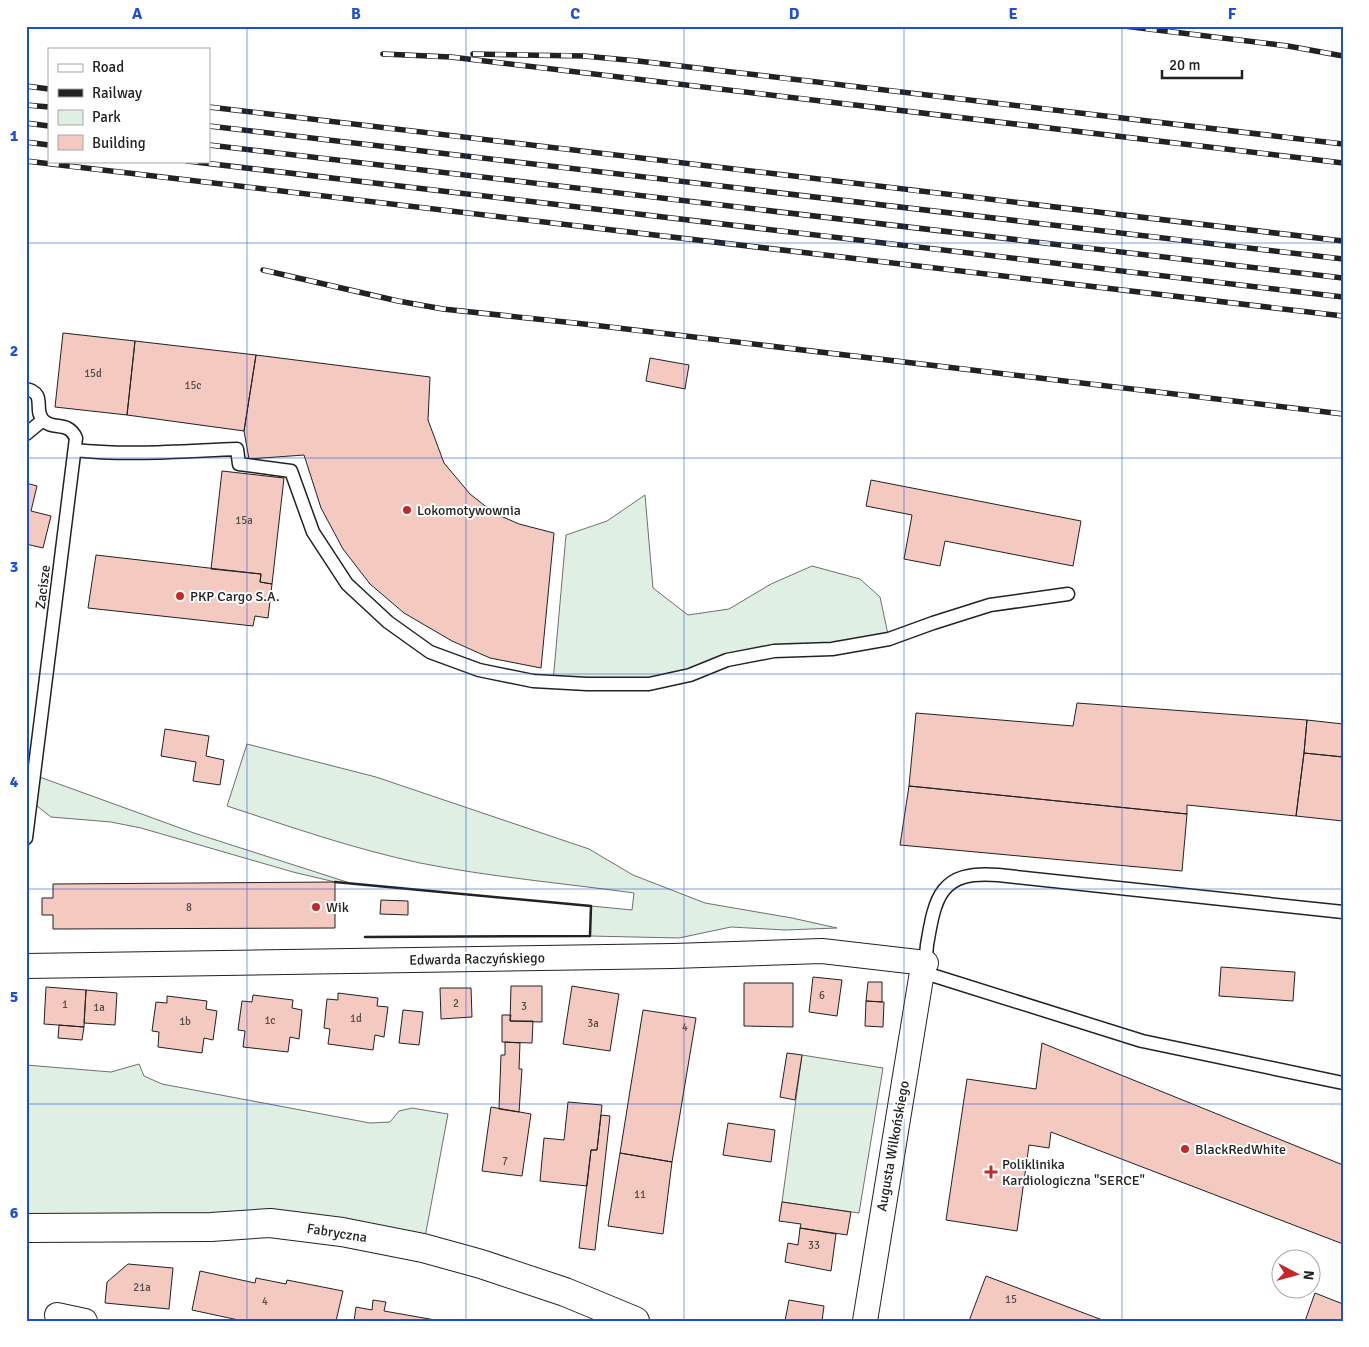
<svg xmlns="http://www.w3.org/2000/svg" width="1369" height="1347" viewBox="0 0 1369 1347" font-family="Signika,sans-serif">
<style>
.green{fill:#e0efe3;stroke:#6f6f6f}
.building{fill:#f3c9c0;stroke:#222}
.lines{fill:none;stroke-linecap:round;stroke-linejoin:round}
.lane-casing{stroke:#222;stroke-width:15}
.street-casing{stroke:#222;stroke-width:26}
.secondary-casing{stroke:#222;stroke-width:30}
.lane{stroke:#fff;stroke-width:12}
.street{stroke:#fff;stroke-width:24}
.secondary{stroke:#fff;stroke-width:28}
.rail-casing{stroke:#222;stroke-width:5.5}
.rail{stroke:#fff;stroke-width:4;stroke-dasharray:11;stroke-linecap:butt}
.wall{stroke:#222;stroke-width:2.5}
.grid{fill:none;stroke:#1d4ed8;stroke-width:1;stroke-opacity:0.55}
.poi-dot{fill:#c62828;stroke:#fff;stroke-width:2}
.labels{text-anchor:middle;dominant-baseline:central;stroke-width:4;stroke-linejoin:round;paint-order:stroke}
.number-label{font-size:11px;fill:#564c4a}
.poi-label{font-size:14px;fill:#222;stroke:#fff;text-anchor:start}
.street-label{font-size:14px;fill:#222;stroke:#fff}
.neatline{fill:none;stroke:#1d4ed8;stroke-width:2}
.grid-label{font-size:16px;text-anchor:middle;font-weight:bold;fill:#1d4ed8}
</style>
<rect width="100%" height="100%" fill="#fff"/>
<!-- green -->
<path class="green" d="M 645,495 L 653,588 L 688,615 L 729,609 L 771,584 L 812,566 L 860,579 L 880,597 L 889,639 L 774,651 L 649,684 L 553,682 L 566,535 L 607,521 Z
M 247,744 L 376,777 L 589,849 L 633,875 L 705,903 L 792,918 L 837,928 L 785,930 L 731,927 L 679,938 L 590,936 L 591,906 L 632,910 L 634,893 C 562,883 490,877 420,863 C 354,849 291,827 227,806 Z
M 34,775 L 194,833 L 350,883 L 335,882 L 293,872 L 141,828 L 111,822 L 51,817 L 37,806 L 32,791 Z
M 802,1055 L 883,1068 L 859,1213 L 782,1202 Z
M 139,1064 L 144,1076 L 162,1084 L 370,1123 L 390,1122 L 399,1111 L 412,1108 L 448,1114 L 423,1248 L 342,1232 L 26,1228 L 26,1065 L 111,1072 Z"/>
<!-- building -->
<path class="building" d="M 63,333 L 135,341 L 127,415 L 55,407 Z
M 135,341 L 256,355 L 244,431 L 127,415 Z
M 256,355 L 430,377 L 428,420 L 444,463 L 470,494 L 494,513 L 519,524 L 554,533 L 541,668 L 490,658 L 452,641 L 404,613 L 370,584 L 343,549 L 321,508 L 304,455 L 249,459 L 244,431 Z
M 650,358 L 689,365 L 685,389 L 646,381 Z
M 222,471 L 284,478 L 272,584 L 260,582 L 261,574 L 211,569 Z
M 871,480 L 1081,521 L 1073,566 L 945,541 L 940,566 L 904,559 L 912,515 L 866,506 Z
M 26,483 L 37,486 L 31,511 L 51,516 L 43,548 L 26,544 Z
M 96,555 L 261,574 L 260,582 L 272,584 L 268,618 L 255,616 L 253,626 L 88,608 Z
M 1077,703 L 1307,720 L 1304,753 L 1296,816 L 1187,805 L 1187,814 L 909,786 L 916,713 L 1073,726 Z
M 1307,720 L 1343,724 L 1343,757 L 1304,753 Z
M 165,729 L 209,736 L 206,756 L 224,760 L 220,785 L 193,781 L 196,762 L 161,756 Z
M 1304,753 L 1343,757 L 1343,821 L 1296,816 Z
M 909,786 L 1187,814 L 1182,871 L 900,845 Z
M 335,882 L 335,928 L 53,929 L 53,915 L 42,915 L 42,898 L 53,898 L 53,884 Z
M 381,900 L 408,901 L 408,915 L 380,914 Z
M 1221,967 L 1295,972 L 1293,1001 L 1219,996 Z
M 813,977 L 842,980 L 837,1016 L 809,1012 Z
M 868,982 L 882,982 L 882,1002 L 866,1001 Z
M 744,983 L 793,983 L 793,1027 L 744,1026 Z
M 511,986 L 542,986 L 542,1022 L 510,1021 Z
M 572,986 L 619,994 L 610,1051 L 563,1044 Z
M 46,987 L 86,990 L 84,1027 L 44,1024 Z
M 440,988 L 471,988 L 472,1017 L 441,1019 Z
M 86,990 L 117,993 L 115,1025 L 84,1023 Z
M 338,993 L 378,998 L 377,1006 L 388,1007 L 384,1037 L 375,1035 L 373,1050 L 328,1044 L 330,1029 L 324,1028 L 327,999 L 338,1000 Z
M 253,995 L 293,1000 L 292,1008 L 302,1010 L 299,1039 L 290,1037 L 288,1052 L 243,1047 L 245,1031 L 238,1030 L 242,1001 L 252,1002 Z
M 167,996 L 207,1001 L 206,1009 L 217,1011 L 213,1040 L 204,1038 L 202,1053 L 158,1047 L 159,1032 L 152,1031 L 156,1002 L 167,1003 Z
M 866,1001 L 884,1002 L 883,1027 L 865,1026 Z
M 403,1010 L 423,1012 L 419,1045 L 399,1043 Z
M 643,1010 L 696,1018 L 672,1162 L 620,1153 Z
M 502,1015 L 511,1015 L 510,1021 L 533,1021 L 532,1043 L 502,1042 Z
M 59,1025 L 84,1027 L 82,1040 L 58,1038 Z
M 505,1042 L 520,1043 L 519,1069 L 522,1069 L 519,1112 L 499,1109 L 501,1055 L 505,1055 Z
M 1042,1043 L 1343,1165 L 1343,1244 L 1051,1132 L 1049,1148 L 1029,1145 L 1017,1231 L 946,1220 L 967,1079 L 1036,1089 Z
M 787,1053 L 802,1055 L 795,1100 L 780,1097 Z
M 568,1102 L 602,1105 L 597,1150 L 591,1150 L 587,1186 L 540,1181 L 544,1138 L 564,1140 Z
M 491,1107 L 531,1114 L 522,1176 L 482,1171 Z
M 601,1115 L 610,1116 L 595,1250 L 579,1248 L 591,1150 L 597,1150 Z
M 728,1123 L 775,1130 L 771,1162 L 723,1155 Z
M 620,1153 L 672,1162 L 663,1234 L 608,1226 Z
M 782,1202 L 851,1212 L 847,1235 L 800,1228 L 801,1224 L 779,1221 Z
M 800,1228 L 836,1234 L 831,1271 L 785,1262 L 788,1243 L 798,1245 Z
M 128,1264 L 173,1268 L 169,1309 L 105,1303 L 107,1282 Z
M 200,1271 L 255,1283 L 256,1278 L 286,1284 L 287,1280 L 343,1291 L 336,1321 L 243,1321 L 192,1310 Z
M 986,1276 L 1105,1321 L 969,1321 Z
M 1315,1293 L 1343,1304 L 1343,1321 L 1305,1321 Z
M 373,1300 L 386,1302 L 384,1311 L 441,1321 L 354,1321 L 356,1307 L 372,1310 Z
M 789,1300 L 824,1306 L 822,1321 L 785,1321 Z"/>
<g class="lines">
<!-- lane casing -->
<g class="lane-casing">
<path id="lane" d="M 26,389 C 47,393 33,410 43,420 C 53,431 68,420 76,438 L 26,838
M 26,434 L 43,420
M 75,450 C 128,456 184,451 237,449 L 239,464 L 291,471 L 313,532 L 347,584 L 388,622 L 430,652 L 479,670 L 533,681 L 587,684 L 649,684 L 690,675 L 727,660 L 774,651 L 832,649 L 889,639 L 933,623 L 990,605 L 1068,594
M 1343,912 L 998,875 C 940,870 935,897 927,945 C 926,955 926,963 922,972 L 1142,1041 L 1343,1083"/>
</g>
<!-- street casing -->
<g class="street-casing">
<path id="street" d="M 26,966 L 673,956 L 822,951 L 926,963
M 57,1315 L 85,1321
M 865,1321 L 922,972"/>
</g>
<!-- secondary casing -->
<g class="secondary-casing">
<path id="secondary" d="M 26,1228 L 211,1227 L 270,1223 L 342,1232 L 423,1248 L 481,1264 L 565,1292 L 635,1321"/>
</g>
<!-- lane -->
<use href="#lane" class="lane"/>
<!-- street -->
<use href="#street" class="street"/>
<!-- secondary -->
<use href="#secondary" class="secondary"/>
<!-- rail casing -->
<g class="rail-casing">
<path id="rail" d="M 1124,26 L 1288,46 L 1343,56
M 383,54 L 451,57 L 1343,163
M 473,54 L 584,56 L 638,61 L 1343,144
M 26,86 L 49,89
M 26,105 L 49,107
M 209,107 L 1343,241
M 26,123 L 49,126
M 209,126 L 1343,259
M 26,142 L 49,145
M 209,145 L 1343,278
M 26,161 L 1343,316
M 187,161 L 1343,297
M 263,270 L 398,301 L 443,309 L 584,324 L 1343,414"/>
</g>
<!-- rail -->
<use href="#rail" class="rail"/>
<!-- wall -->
<path class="wall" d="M 335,882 L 591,906 L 590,936 L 365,937"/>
</g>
<!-- grid -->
<path class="grid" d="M 247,26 L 247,1321M 466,26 L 466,1321M 684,26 L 684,1321M 904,26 L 904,1321M 1122,26 L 1122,1321M 26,243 L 1343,243M 26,458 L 1343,458M 26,674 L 1343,674M 26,889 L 1343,889M 26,1104 L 1343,1104"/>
<!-- markers -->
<g class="poi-dot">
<circle cx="407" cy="510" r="5"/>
<circle cx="180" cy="596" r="5"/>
<circle cx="316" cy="907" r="5"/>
<circle cx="1185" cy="1149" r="5"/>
<path d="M988.5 1164.5h5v5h5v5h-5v5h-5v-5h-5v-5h5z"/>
</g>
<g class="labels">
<!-- number labels -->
<g class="number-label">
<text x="93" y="373">15d</text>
<text x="193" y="385">15c</text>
<text x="244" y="520">15a</text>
<text x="189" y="907">8</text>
<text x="822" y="995">6</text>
<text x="456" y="1003">2</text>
<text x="65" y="1004">1</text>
<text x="524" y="1006">3</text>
<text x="99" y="1007">1a</text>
<text x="356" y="1018">1d</text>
<text x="270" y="1020">1c</text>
<text x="185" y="1021">1b</text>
<text x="593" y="1023">3a</text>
<text x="685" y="1027">4</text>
<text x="505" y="1161">7</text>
<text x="640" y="1194">11</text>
<text x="814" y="1245">33</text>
<text x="142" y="1287">21a</text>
<text x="1011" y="1299">15</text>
<text x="265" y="1301">4</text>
</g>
<!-- poi labels -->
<g class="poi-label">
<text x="417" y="510">Lokomotywownia</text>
<text x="190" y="596">PKP Cargo S.A.</text>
<text x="326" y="907">Wik</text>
<text x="1195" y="1149">BlackRedWhite</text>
<text x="1002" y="1164">Poliklinika<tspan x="1002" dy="16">Kardiologiczna "SERCE"</tspan></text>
</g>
<!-- street labels -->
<g class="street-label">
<text transform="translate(43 587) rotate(-83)">Zacisze</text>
<text transform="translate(477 959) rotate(-1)">Edwarda Raczyńskiego</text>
<text transform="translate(893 1146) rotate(-80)">Augusta Wilkońskiego</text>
<text transform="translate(337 1233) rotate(9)">Fabryczna</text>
</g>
</g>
<!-- border -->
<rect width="1369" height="1347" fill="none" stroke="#ffffff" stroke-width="55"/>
<!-- legend -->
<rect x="48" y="48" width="162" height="115" fill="#ffffff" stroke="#a7a7a7"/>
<rect x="58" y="64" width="25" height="8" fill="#ffffff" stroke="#a7a7a7"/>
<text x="92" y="72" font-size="15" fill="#222222">Road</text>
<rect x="58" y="89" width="25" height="8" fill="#222222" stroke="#a7a7a7"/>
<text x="92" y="98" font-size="15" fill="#222222">Railway</text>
<rect x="58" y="110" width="25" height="15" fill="#e0efe3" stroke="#a7a7a7"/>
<text x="92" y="122" font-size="15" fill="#222222">Park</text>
<rect x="58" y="135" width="25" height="15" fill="#f3c9c0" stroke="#a7a7a7"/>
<text x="92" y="148" font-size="15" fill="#222222">Building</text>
<!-- north arrow -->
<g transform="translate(1296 1274) rotate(96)"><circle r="24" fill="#ffffff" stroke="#a7a7a7"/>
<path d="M0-4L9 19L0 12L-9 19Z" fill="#c62828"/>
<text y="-8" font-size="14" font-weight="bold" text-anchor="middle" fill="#222222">N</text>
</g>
<!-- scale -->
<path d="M1162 70v8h80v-8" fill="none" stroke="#222222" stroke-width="2.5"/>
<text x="1169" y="70" font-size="15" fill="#222222" stroke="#ffffff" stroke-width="4" paint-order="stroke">20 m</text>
<rect x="28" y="28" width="1314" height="1292" class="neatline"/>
<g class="grid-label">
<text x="137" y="19">A</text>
<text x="356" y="19">B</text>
<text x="575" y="19">C</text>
<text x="794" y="19">D</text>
<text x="1013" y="19">E</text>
<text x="1232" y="19">F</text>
<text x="14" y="141">1</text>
<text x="14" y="356">2</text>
<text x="14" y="572">3</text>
<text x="14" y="787">4</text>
<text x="14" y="1002">5</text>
<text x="14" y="1218">6</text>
</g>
</svg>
